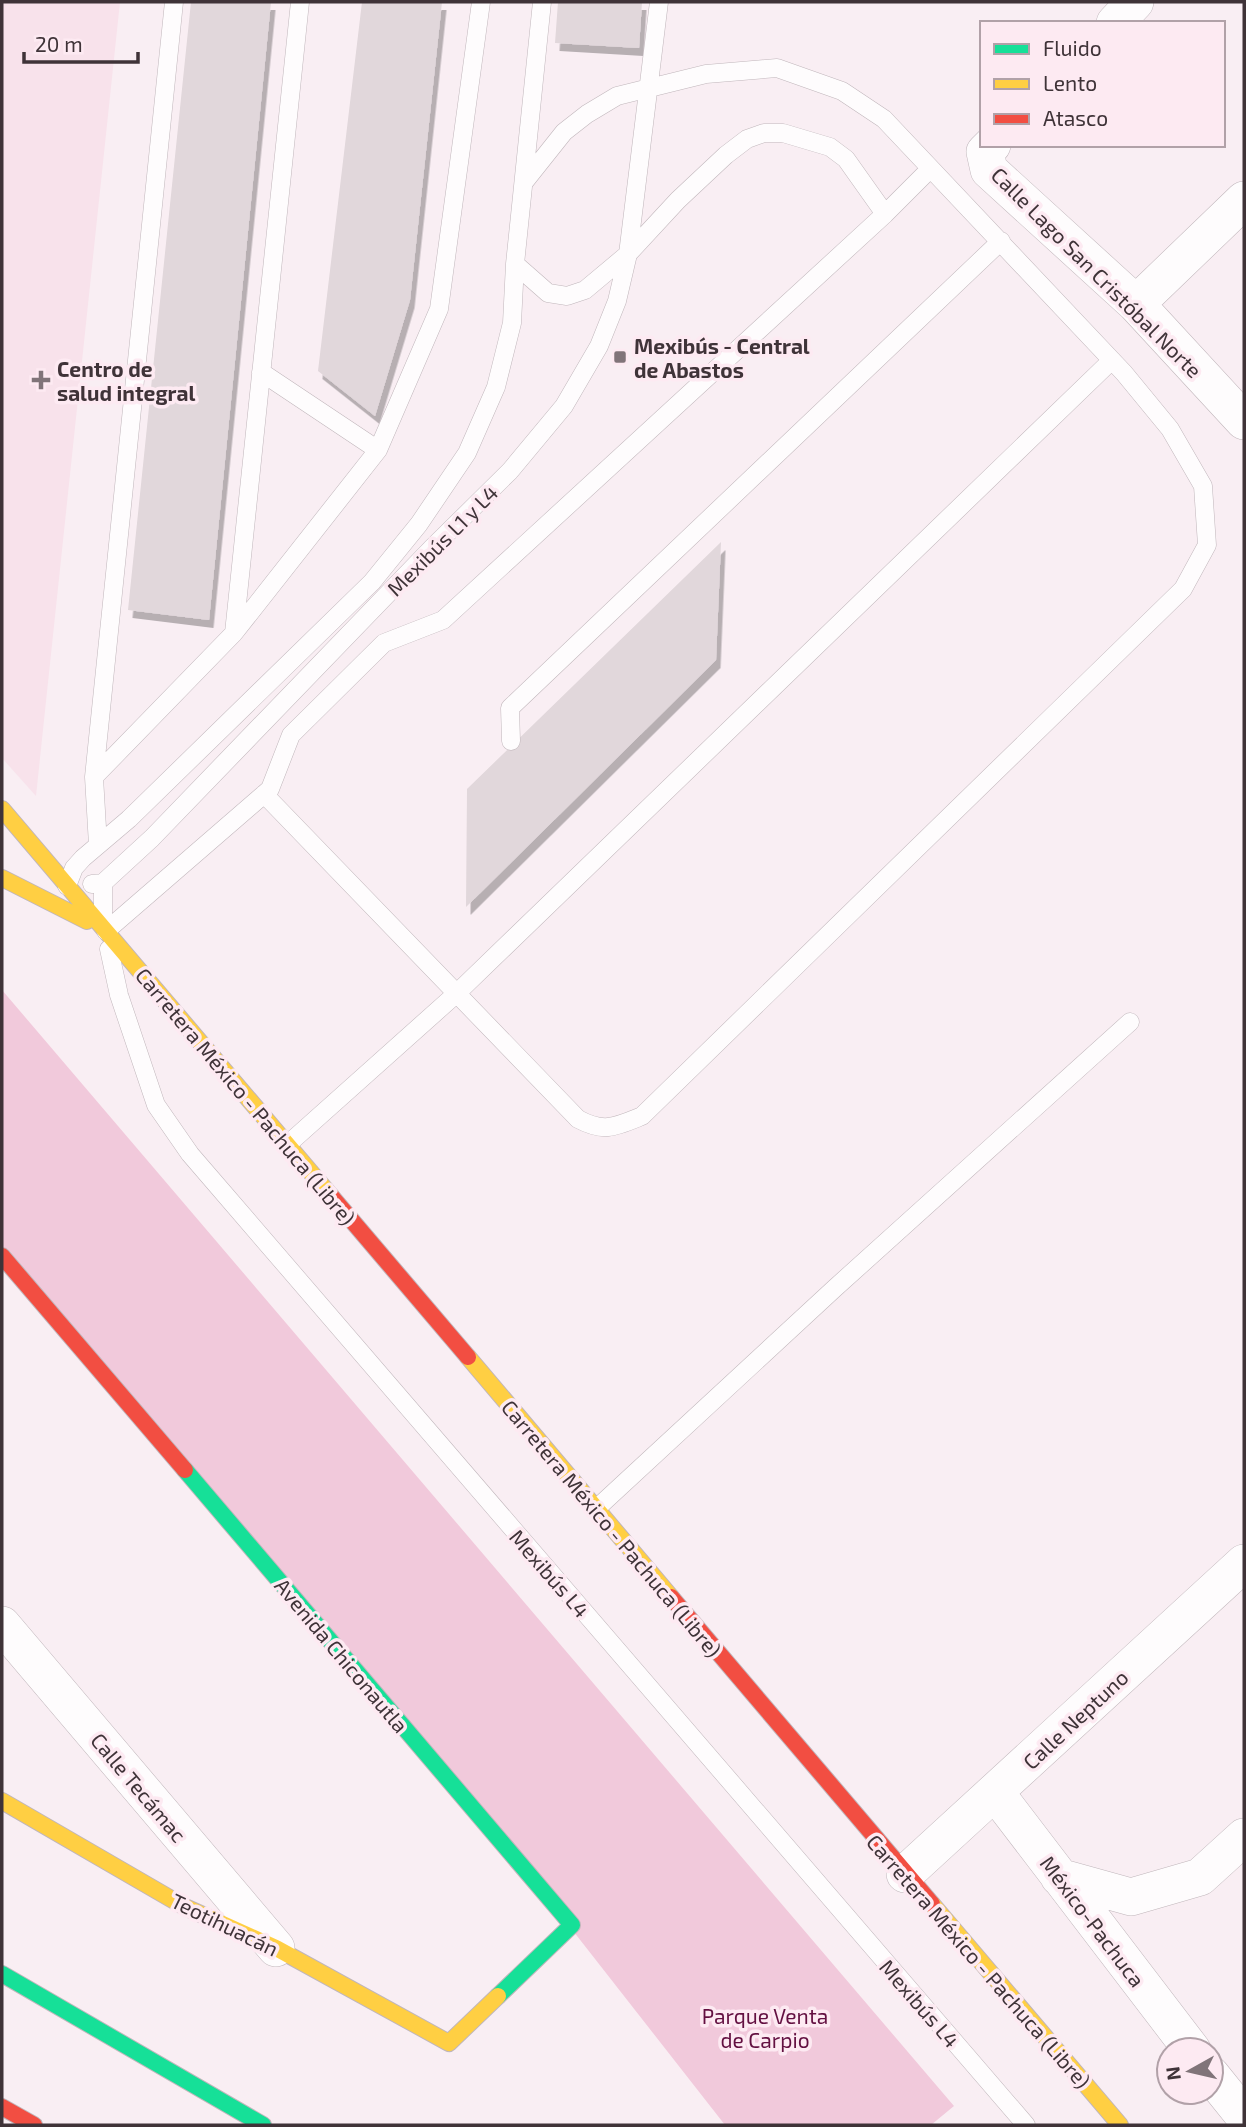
<svg xmlns="http://www.w3.org/2000/svg" width="1246" height="2127" viewBox="0 0 1246 2127" font-family="'Exo 2',sans-serif">
<style>
.built{fill:#f8e2eb}
.green{fill:#f1c9db}
.building{fill:#e1d7db;filter:url(#shadow)}
.lines{fill:none;stroke-linecap:round;stroke-linejoin:round}
.lane-casing{stroke:#c0b6bb;stroke-width:19}
.street-casing{stroke:#c0b6bb;stroke-width:38}
.fast-casing{stroke:#c0b6bb;stroke-width:18}
.slow-casing{stroke:#c0b6bb;stroke-width:18}
.jam-casing{stroke:#c0b6bb;stroke-width:18}
.lane{stroke:#fefcfd;stroke-width:18}
.street{stroke:#fefcfd;stroke-width:37}
.fast{stroke:#16e098;stroke-width:16}
.slow{stroke:#ffcf43;stroke-width:16}
.jam{stroke:#f24e42;stroke-width:16}
.poi-dot{fill:#807479;stroke:#fdeaf2;stroke-width:2.5}
.labels{text-anchor:middle;dominant-baseline:central;stroke-width:7;stroke-linejoin:round;paint-order:stroke}
.street-label{font-size:21px;fill:#3f3338;stroke:#fdeaf2}
.poi-label{font-size:21px;font-weight:bold;fill:#3f3338;stroke:#fdeaf2;text-anchor:start}
.park-label{font-size:21px;fill:#631041;stroke:#fdeaf2}
</style>
<defs>
<filter id="shadow"><feDropShadow dx="4.5" dy="8" stdDeviation="0" flood-color="#0004"/></filter>
</defs>
<rect width="100%" height="100%" fill="#f9eef3"/>
<!-- built -->
<path class="built" d="M 2,2 L 120,2 L 36,796 L 2,758 Z"/>
<!-- green -->
<path class="green" d="M 2,990 L 954,2106 L 931,2125 L 725,2125 L 570,1927 L 2,1261 Z"/>
<!-- building -->
<path class="building" d="M 191,2 L 271,2 L 209,620 L 128,610 Z
M 362,2 L 442,2 L 410,300 L 375,416 L 318,371 Z
M 558,2 L 642,2 L 639,48 L 555,43 Z
M 721,542 L 716,660 L 466,907 L 467,789 Z"/>
<g class="lines">
<!-- lane casing -->
<g class="lane-casing">
<path id="lane" d="M 515,264 L 548,293 L 567,296 L 585,290 L 628,254 L 678,200 L 726,155 L 747,139 L 764,133 L 783,133 L 830,147 L 846,159 L 885,214
M 261,372 L 378,450
M 234,633 L 378,450 L 439,309 L 481,2
M 511,741 L 510,708 L 1001,241
M 94,777 L 234,633 L 300,2
M 264,794 L 578,1119 C 604,1133 615,1127 642,1116 L 1183,589 L 1207,545 L 1203,486 L 1170,429 L 1124,373 L 884,119 L 842,91 L 777,68 L 706,74 L 617,96 L 587,114 L 564,132 L 525,181
M 98,845 L 94,777 L 174,2
M 103,883 L 103,918
M 92,884 L 103,883 L 152,838 L 431,549 L 510,471 L 564,406 L 599,346 L 617,301 L 628,254 L 659,2
M 67,886 L 74,868 L 83,858 L 129,819 L 372,582 L 419,524 L 467,453 L 496,387 L 512,323 L 515,264 L 542,2
M 106,931 L 270,789 L 291,735 L 384,643 L 443,620 L 885,214 L 929,170
M 109,949 L 119,995 L 156,1105 L 190,1154 L 1026,2125
M 287,1145 L 456,994 L 1112,360
M 596,1509 L 835,1288 L 1130,1022"/>
</g>
<!-- street casing -->
<g class="street-casing">
<path id="street" d="M 1115,23 L 1135,2
M 992,145 L 985,152 L 989,170 L 1136,304 L 1244,421
M 1136,304 L 1244,200
M 2,1625 L 276,1948
M 995,1792 L 1192,2050
M 905,1874 L 1244,1563
M 1059,1877 L 1131,1897 L 1200,1877 L 1244,1837
M 1211,2075 L 1244,2116"/>
</g>
<!-- fast casing -->
<g class="fast-casing">
<path id="fast" d="M 185,1470 L 572,1925 L 498,1996
M 2,1974 L 263,2125"/>
</g>
<!-- slow casing -->
<g class="slow-casing">
<path id="slow" d="M 2,809 L 331,1196
M 2,878 L 87,921
M 468,1357 L 671,1597
M 2,1801 L 185,1907 L 276,1948 L 449,2043 L 498,1996
M 932,1904 L 1120,2125"/>
</g>
<!-- jam casing -->
<g class="jam-casing">
<path id="jam" d="M 331,1196 L 468,1357
M 2,1256 L 185,1470
M 671,1597 L 932,1904
M 2,2107 L 34,2125"/>
</g>
<!-- lane -->
<use href="#lane" class="lane"/>
<!-- street -->
<use href="#street" class="street"/>
<!-- fast -->
<use href="#fast" class="fast"/>
<!-- slow -->
<use href="#slow" class="slow"/>
<!-- jam -->
<use href="#jam" class="jam"/>
</g>
<!-- markers -->
<g class="poi-dot">
<rect x="613" y="350" width="14" height="14" rx="3.5"/>
<path d="M37.5 369.5h7v7h7v7h-7v7h-7v-7h-7v-7h7z"/>
</g>
<g class="labels">
<!-- street labels -->
<g class="street-label">
<text transform="translate(1097 272) rotate(45)">Calle Lago San Cristóbal Norte</text>
<text transform="translate(442 540) rotate(-45)">Mexibús L1 y L4</text>
<text transform="translate(246 1096) rotate(50)">Carretera México - Pachuca (Libre)</text>
<text transform="translate(612 1528) rotate(50)">Carretera México - Pachuca (Libre)</text>
<text transform="translate(550 1573) rotate(49)">Mexibús L4</text>
<text transform="translate(342 1655) rotate(50)">Avenida Chiconautla</text>
<text transform="translate(1075 1719) rotate(-43)">Calle Neptuno</text>
<text transform="translate(139 1787) rotate(50)">Calle Tecámac</text>
<text transform="translate(1093 1921) rotate(53)">México-Pachuca</text>
<text transform="translate(225 1924) rotate(26)">Teotihuacán</text>
<text transform="translate(979 1961) rotate(49)">Carretera México - Pachuca (Libre)</text>
<text transform="translate(920 2003) rotate(49)">Mexibús L4</text>
</g>
<!-- poi labels -->
<g class="poi-label">
<text x="634" y="345">Mexibús - Central<tspan x="634" dy="24">de Abastos</tspan></text>
<text x="57" y="368">Centro de<tspan x="57" dy="24">salud integral</tspan></text>
</g>
<!-- park labels -->
<g class="park-label">
<text x="765" y="2015">Parque Venta<tspan x="765" dy="24">de Carpio</tspan></text>
</g>
</g>
<!-- border -->
<rect width="1246" height="2127" fill="none" stroke="#3f3338" stroke-width="7"/>
<!-- legend -->
<rect x="980" y="21" width="245" height="126" fill="#fdeaf2" stroke="#b1a1a8" stroke-width="2"/>
<rect x="994" y="44" width="35" height="10" fill="#16e098" stroke="#b1a1a8" stroke-width="2"/>
<text x="1043" y="56" font-size="21" fill="#3f3338">Fluido</text>
<rect x="994" y="79" width="35" height="10" fill="#ffcf43" stroke="#b1a1a8" stroke-width="2"/>
<text x="1043" y="91" font-size="21" fill="#3f3338">Lento</text>
<rect x="994" y="114" width="35" height="10" fill="#f24e42" stroke="#b1a1a8" stroke-width="2"/>
<text x="1043" y="126" font-size="21" fill="#3f3338">Atasco</text>
<!-- north arrow -->
<g transform="translate(1190 2071) rotate(262)"><circle r="33" fill="#fdeaf2" stroke="#b1a1a8" stroke-width="2"/>
<path d="M0-5L12 26L0 18L-12 26Z" fill="#807479"/>
<text y="-10" font-size="19" font-weight="bold" text-anchor="middle" fill="#3f3338">N</text>
</g>
<!-- scale -->
<path d="M24 52v10h114v-10" fill="none" stroke="#3f3338" stroke-width="3.5"/>
<text x="35" y="52" font-size="21" fill="#3f3338" stroke="#fdeaf2" stroke-width="5" paint-order="stroke">20 m</text>
</svg>
